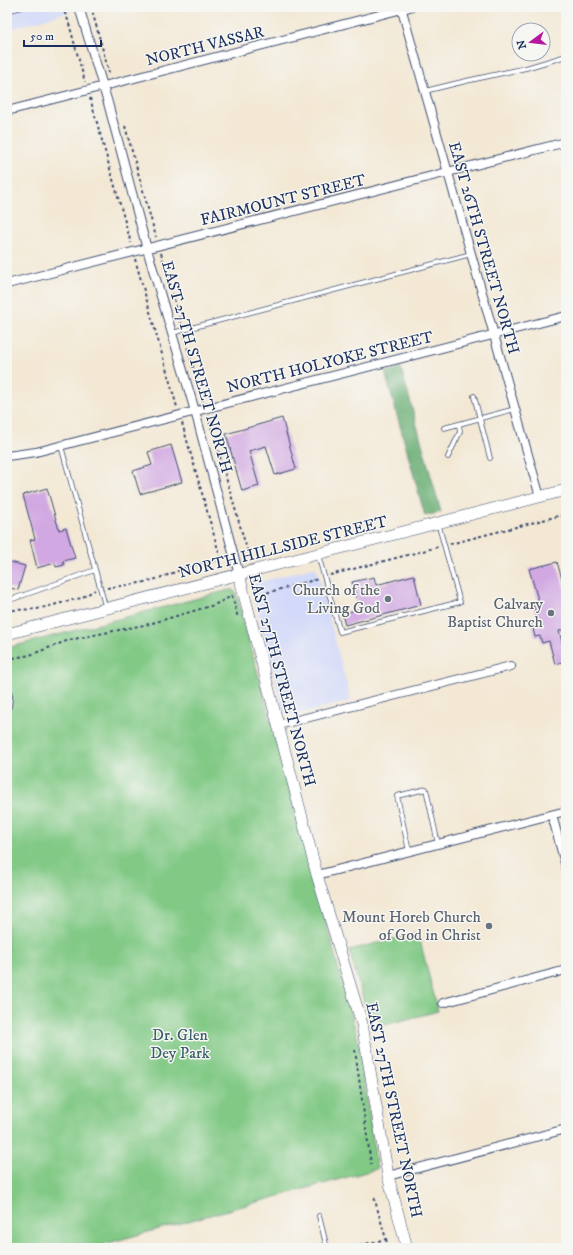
<svg xmlns="http://www.w3.org/2000/svg" width="573" height="1255" viewBox="0 0 573 1255" font-family="'IM FELL DW Pica',serif">
<style>
.built{fill:#d3d9f9}
.green{fill:#81c985;stroke:#4e7c72}
.forest{fill:#68ad72;stroke:#426e68}
.building{fill:#d1a8e2}
.lines{fill:none;stroke-linecap:round;stroke-linejoin:round}
.lane-casing{stroke:#3b4b70;stroke-width:5.5}
.street-casing{stroke:#3b4b70;stroke-width:10}
.secondary-casing{stroke:#3b4b70;stroke-width:12}
.path{stroke:#3b4b70;stroke-width:2;stroke-dasharray:3 3;stroke-linecap:butt}
.lane{stroke:#fff;stroke-width:4}
.street{stroke:#fff;stroke-width:8}
.secondary{stroke:#fff;stroke-width:11}
.worship-dot{fill:#6b7280;stroke:#f6f6f2;stroke-width:1.5}
.labels{text-anchor:middle;dominant-baseline:central;stroke-width:3;stroke-linejoin:round;paint-order:stroke}
.street-label{font-size:16px;fill:#1b2f5e;stroke:#f6f6f2}
.worship-label{font-size:16px;fill:#5b616d;stroke:#f6f6f2;text-anchor:end}
.park-label{font-size:16px;fill:#3a5d6a;stroke:#f6f6f2}
</style>
<rect width="100%" height="100%" fill="#f6f6f2"/>
<filter id="ink" filterUnits="userSpaceOnUse"><feTurbulence type="fractalNoise" baseFrequency=".025" numOctaves="2"/><feDisplacementMap in="SourceGraphic" scale="8" xChannelSelector="R" yChannelSelector="G"/><feConvolveMatrix kernelMatrix="1 2 1 2 8 2 1 2 1" color-interpolation-filters="sRGB"/></filter>
<filter id="wash" filterUnits="userSpaceOnUse"><feTurbulence type="fractalNoise" baseFrequency=".012" numOctaves="4" result="noise"/><feDisplacementMap in="SourceGraphic" scale="16" xChannelSelector="R" yChannelSelector="G"/><feGaussianBlur stdDeviation="0.9" result="paint"/><feColorMatrix in="noise" values="0 0 0 0 0 0 0 0 0 0 0 0 0 0 0 0 0 1.4 0 .05"/><feComposite in="paint" operator="in"/></filter>
<g filter="url(#wash)">
<rect width="100%" height="100%" fill="#f3e8d4"/>
<!-- built -->
<path class="built" d="M 7,7 L 70,7 L 71,11 L 7,30 Z
M 316,567 L 351,701 L 291,716 L 285,714 L 283,710 L 251,587 L 252,584 Z"/>
<!-- green -->
<path class="green" d="M 229,590 L 233,590 L 236,593 L 359,1043 L 377,1169 L 90,1248 L 7,1248 L 7,648 Z
M 418,933 L 438,1011 L 381,1026 L 377,1013 L 371,1013 L 366,1009 L 349,950 Z"/>
<!-- forest -->
<path class="forest" d="M 401,368 L 441,512 L 425,516 L 385,372 Z"/>
<g id="blocks">
<!-- building -->
<path class="building" d="M 282,418 L 296,469 L 275,475 L 266,446 L 249,451 L 259,486 L 242,491 L 226,434 Z
M 171,445 L 182,482 L 140,494 L 133,471 L 152,465 L 148,452 Z
M 47,488 L 59,530 L 66,528 L 75,558 L 63,561 L 64,565 L 56,567 L 55,563 L 37,568 L 30,540 L 35,539 L 23,495 Z
M 7,561 L 25,566 L 18,590 L 7,587 Z
M 557,562 L 566,593 L 566,629 L 559,631 L 566,657 L 566,661 L 555,664 L 549,641 L 542,643 L 540,636 L 535,637 L 532,624 L 538,622 L 533,604 L 539,603 L 529,569 Z
M 414,575 L 421,605 L 345,625 L 342,614 L 359,609 L 352,582 L 374,577 L 376,585 Z"/>
</g>
</g>
<g filter="url(#ink)">
<use href="#blocks" fill-opacity="0" stroke="#3b4b70" stroke-width="1"/>
<g class="lines">
<!-- lane casing -->
<g class="lane-casing">
<path id="lane" d="M 7,11 L 22,7
M 425,91 L 466,81 L 526,68 L 566,56
M 172,333 L 471,254
M 474,396 L 490,458
M 444,428 L 515,409
M 61,446 L 106,609
M 448,457 L 460,432 L 459,424
M 318,555 L 340,632 L 460,602 L 438,523
M 7,601 L 95,570
M 409,851 L 397,796 L 426,789 L 438,844
M 319,1216 L 327,1248"/>
</g>
<!-- street casing -->
<g class="street-casing">
<path id="street" d="M 79,7 L 108,103 L 147,249 L 195,411 L 239,575
M 401,7 L 540,497
M 7,111 L 410,7
M 7,284 L 566,142
M 7,456 L 36,452 L 566,316
M 7,692 L 8,697 L 7,706
M 278,725 L 511,666
M 552,815 L 566,867
M 317,875 L 566,811
M 443,1003 L 566,970
M 388,1176 L 566,1129"/>
</g>
<!-- secondary casing -->
<g class="secondary-casing">
<path id="secondary" d="M 239,575 L 317,875 L 362,1024 L 388,1176 L 407,1248
M 7,634 L 566,490"/>
</g>
<!-- path -->
<path class="path" d="M 62,7 L 68,20 L 85,82
M 91,7 L 110,76
M 90,98 L 131,243
M 125,126 L 156,237
M 161,253 L 181,324
M 135,259 L 177,407
M 184,336 L 203,401
M 208,416 L 248,553
M 182,423 L 221,560
M 450,544 L 566,514
M 330,575 L 438,547
M 255,587 L 258,595 L 318,579
M 107,588 C 124,585 142,584 159,578 C 178,572 197,561 218,561
M 7,612 L 14,610 L 37,609 L 81,598 L 95,590
M 7,659 L 30,655 L 69,640 L 149,624 L 214,605 L 232,596 L 238,618
M 355,1050 L 371,1164
M 386,1239 L 388,1248
M 349,1248 L 386,1239 L 374,1197"/>
<!-- lane -->
<use href="#lane" class="lane"/>
<!-- street -->
<use href="#street" class="street"/>
<!-- secondary -->
<use href="#secondary" class="secondary"/>
</g>
</g>
<!-- markers -->
<g class="worship-dot">
<circle cx="388" cy="599" r="4"/>
<circle cx="551" cy="613" r="4"/>
<circle cx="489" cy="926" r="4"/>
</g>
<g class="labels">
<!-- street labels -->
<g class="street-label">
<text transform="translate(205 46) rotate(-14)">NORTH VASSAR</text>
<text transform="translate(283 200) rotate(-14)">FAIRMOUNT STREET</text>
<text transform="translate(484 248) rotate(74)">EAST 26TH STREET NORTH</text>
<text transform="translate(330 362) rotate(-14)">NORTH HOLYOKE STREET</text>
<text transform="translate(197 367) rotate(74)">EAST 27TH STREET NORTH</text>
<text transform="translate(283 547) rotate(-14)">NORTH HILLSIDE STREET</text>
<text transform="translate(282 680) rotate(75)">EAST 27TH STREET NORTH</text>
<text transform="translate(394 1110) rotate(78)">EAST 27TH STREET NORTH</text>
</g>
<!-- worship labels -->
<g class="worship-label">
<text x="380" y="590">Church of the<tspan x="380" dy="18">Living God</tspan></text>
<text x="543" y="604">Calvary<tspan x="543" dy="18">Baptist Church</tspan></text>
<text x="481" y="917">Mount Horeb Church<tspan x="481" dy="18">of God in Christ</tspan></text>
</g>
<!-- park labels -->
<g class="park-label">
<text x="180" y="1035">Dr. Glen<tspan x="180" dy="18">Dey Park</tspan></text>
</g>
</g>
<!-- margin -->
<rect width="573" height="1255" fill="none" stroke="#f6f6f2" stroke-width="24"/>
<!-- north arrow -->
<g transform="translate(531 42) rotate(255)"><circle r="19" fill="#f6f6f2" stroke="#9ea6b7"/>
<path d="M0-3L7 15L0 10L-7 15Z" fill="#b5179e"/>
<text y="-6" font-size="11" font-weight="bold" text-anchor="middle" fill="#1b2f5e">N</text>
</g>
<!-- scale -->
<path d="M24 40v6h77v-6" fill="none" stroke="#1b2f5e" stroke-width="2"/>
<text x="30" y="40" font-size="12" fill="#1b2f5e" stroke="#f6f6f2" stroke-width="3" paint-order="stroke">50 m</text>
</svg>
